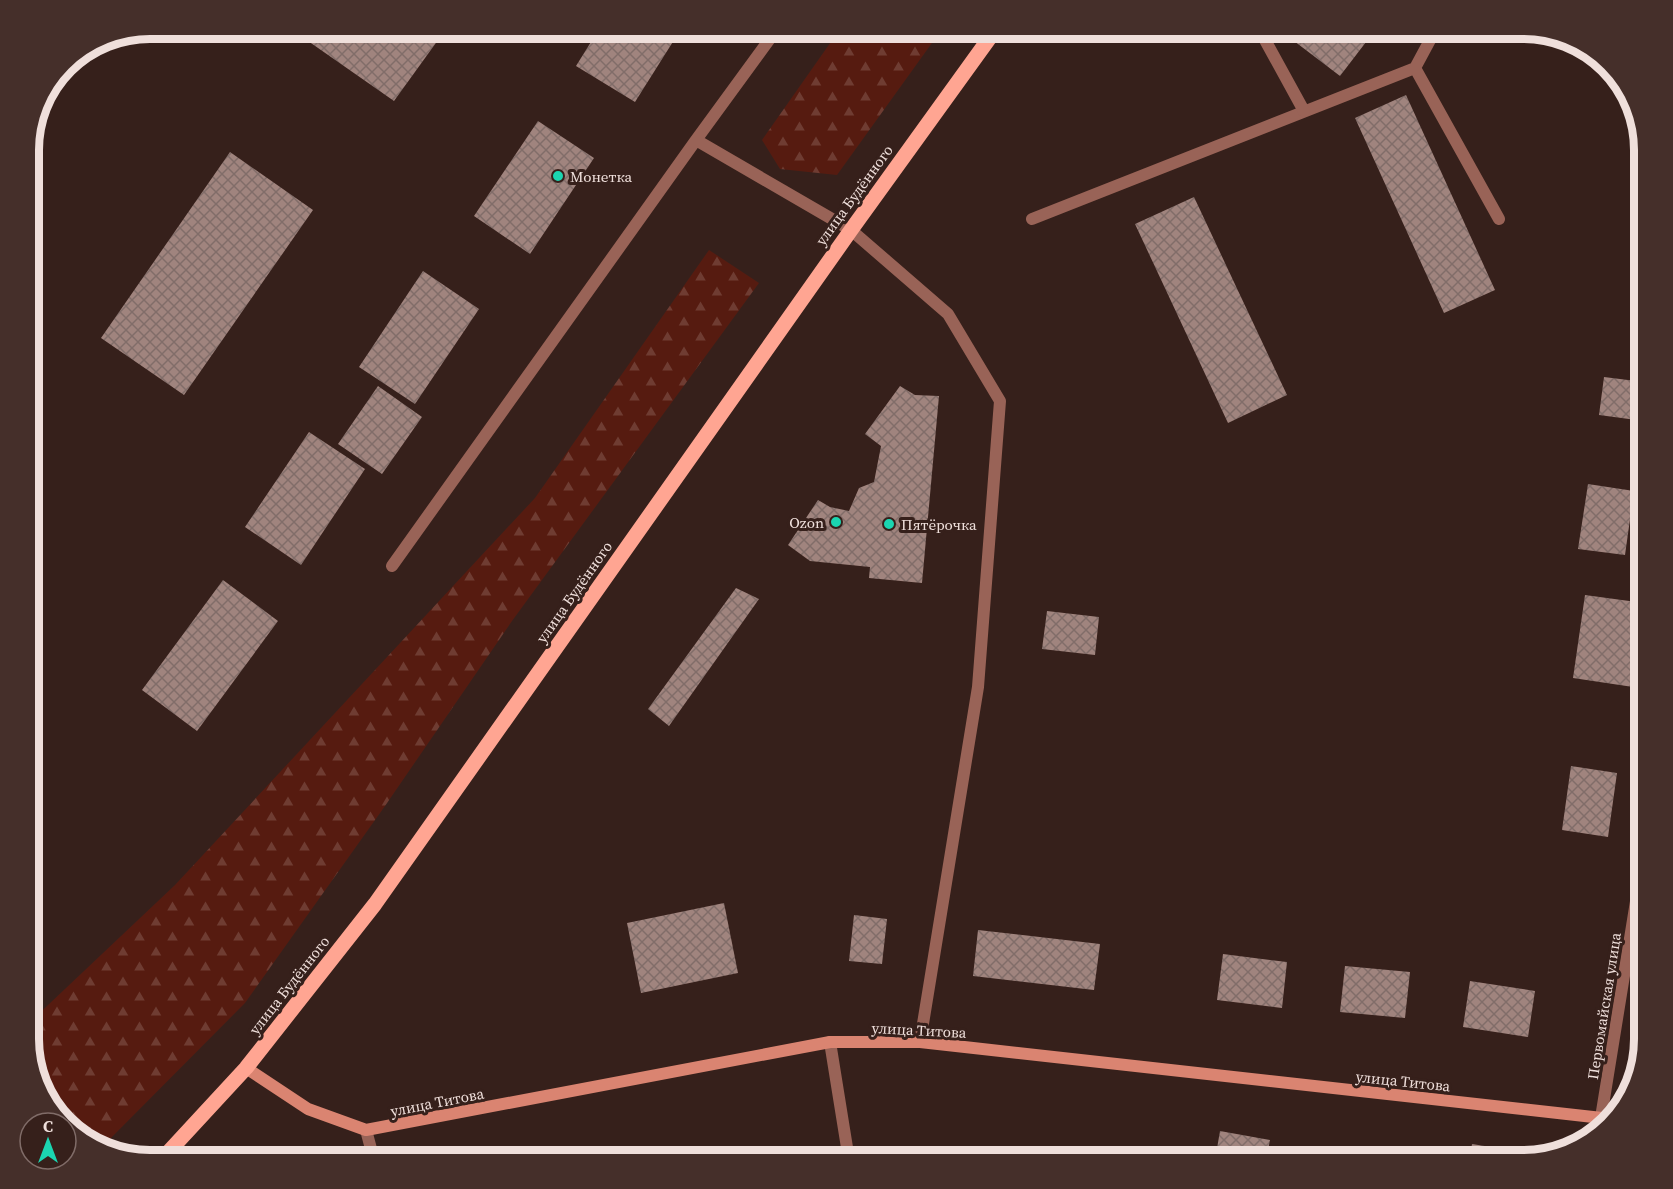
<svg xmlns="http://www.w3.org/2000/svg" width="1673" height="1189" viewBox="0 0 1673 1189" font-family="'Source Serif 4',serif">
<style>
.forest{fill:url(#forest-firs)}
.building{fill:url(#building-cross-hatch)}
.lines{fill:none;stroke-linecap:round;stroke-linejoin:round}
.lane{stroke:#996357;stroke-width:12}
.street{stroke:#996357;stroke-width:12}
.secondary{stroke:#da8471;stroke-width:12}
.primary{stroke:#ffa592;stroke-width:15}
.poi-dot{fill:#1bd5b1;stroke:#36201b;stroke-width:2}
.labels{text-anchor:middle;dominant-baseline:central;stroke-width:6;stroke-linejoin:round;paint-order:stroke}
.poi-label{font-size:15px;fill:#efdfdb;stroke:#36201b;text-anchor:start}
.street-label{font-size:15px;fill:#efdfdb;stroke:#36201b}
.rim{fill:none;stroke:#efdfdb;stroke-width:8}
</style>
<defs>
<pattern id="forest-firs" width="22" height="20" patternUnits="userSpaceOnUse" patternTransform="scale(1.5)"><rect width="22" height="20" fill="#561b10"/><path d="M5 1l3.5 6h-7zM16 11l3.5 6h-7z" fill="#6f3c32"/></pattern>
<pattern id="building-cross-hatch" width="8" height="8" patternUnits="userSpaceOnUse" patternTransform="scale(1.5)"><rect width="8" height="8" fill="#a0847e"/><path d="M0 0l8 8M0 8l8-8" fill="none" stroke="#816d69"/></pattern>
</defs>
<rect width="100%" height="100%" fill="#36201b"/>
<!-- forest -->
<path class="forest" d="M 840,29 L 942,29 L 837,175 L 780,169 L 762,140 Z
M 709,250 L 759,283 L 512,621 L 385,806 L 245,1003 L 104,1145 L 76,1136 L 41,1093 L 29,1047 L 29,1023 L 175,885 L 535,498 Z"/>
<!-- building -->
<path class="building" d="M 316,29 L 446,29 L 394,101 L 308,41 Z
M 599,29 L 681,29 L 635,102 L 576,66 Z
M 1303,29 L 1376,29 L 1340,76 L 1294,41 Z
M 1406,95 L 1495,290 L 1444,313 L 1355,118 Z
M 538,121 L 594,158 L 530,254 L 474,216 Z
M 230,152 L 313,210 L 184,395 L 101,338 Z
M 1194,197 L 1287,395 L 1228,423 L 1135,224 Z
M 423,271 L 479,309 L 415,404 L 359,367 Z
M 1638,308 L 1644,308 L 1644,356 L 1631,354 Z
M 1604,377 L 1644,382 L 1644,421 L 1599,415 Z
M 378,386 L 422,417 L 382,474 L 338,444 Z
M 900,386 L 915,395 L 939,396 L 922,583 L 869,578 L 870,567 L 810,561 L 788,545 L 818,500 L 830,507 L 849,511 L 859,488 L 874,482 L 881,446 L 865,434 Z
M 309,432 L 365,469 L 301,565 L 245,527 Z
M 1588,484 L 1634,491 L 1625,555 L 1578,549 Z
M 223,580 L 278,621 L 197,731 L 142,690 Z
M 736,588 L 759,599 L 669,726 L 648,709 Z
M 1585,595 L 1644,603 L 1633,687 L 1573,678 Z
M 1047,611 L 1099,617 L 1095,655 L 1042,649 Z
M 1571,766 L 1617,773 L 1608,837 L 1562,830 Z
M 724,903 L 738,973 L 641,993 L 627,923 Z
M 854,915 L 887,919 L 882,964 L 849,961 Z
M 978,930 L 1100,944 L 1094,990 L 973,976 Z
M 1223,954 L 1287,962 L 1282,1008 L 1217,1000 Z
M 1345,966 L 1410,972 L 1405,1018 L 1340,1012 Z
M 1470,981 L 1535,991 L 1528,1037 L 1463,1027 Z
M 1220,1131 L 1270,1140 L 1266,1160 L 1215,1160 Z
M 1472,1144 L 1522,1152 L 1520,1160 L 1469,1160 Z"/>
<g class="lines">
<!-- lane -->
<path class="lane" d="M 1436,29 L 1415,68 L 1499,219
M 696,140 L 777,29
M 1032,219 L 1415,68
M 392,566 L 696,140 L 851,230"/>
<!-- street -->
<path class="street" d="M 1259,29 L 1304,111
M 851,230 L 948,314 L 1000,401 L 978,687 L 920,1042
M 830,1042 L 849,1160
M 366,1130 L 374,1160
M 1599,1130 L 1644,852"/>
<!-- secondary -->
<path class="secondary" d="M 246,1068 L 308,1109 L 366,1130 L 830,1042 L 920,1042 L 1611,1119"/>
<!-- primary -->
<path class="primary" d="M 161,1160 L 246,1068 L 375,904 L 851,230 L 996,29"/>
</g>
<!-- markers -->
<g class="poi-dot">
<circle cx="558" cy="176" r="6"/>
<circle cx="836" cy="522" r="6"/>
<circle cx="889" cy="524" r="6"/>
</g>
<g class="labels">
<!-- poi labels -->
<g class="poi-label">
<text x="570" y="176">Монетка</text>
<text x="824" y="522" text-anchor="end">Ozon</text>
<text x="901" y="524">Пятёрочка</text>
</g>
<!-- street labels -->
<g class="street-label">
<text transform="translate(854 195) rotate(-54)">улица Будённого</text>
<text transform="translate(574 592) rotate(-55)">улица Будённого</text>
<text transform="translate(289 985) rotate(-52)">улица Будённого</text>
<text transform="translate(1604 1006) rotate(-81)">Первомайская улица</text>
<text transform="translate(919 1030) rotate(3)">улица Титова</text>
<text transform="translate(1403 1081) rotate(6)">улица Титова</text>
<text transform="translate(437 1102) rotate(-11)">улица Титова</text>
</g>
</g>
<!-- crop -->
<path d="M0 0H1673V1189H0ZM150 39H1523A111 111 0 0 1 1634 150V1039A111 111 0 0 1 1523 1150H150A111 111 0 0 1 39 1039V150A111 111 0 0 1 150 39Z" fill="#452f2a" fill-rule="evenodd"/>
<path class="rim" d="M150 39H1523A111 111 0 0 1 1634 150V1039A111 111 0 0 1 1523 1150H150A111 111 0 0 1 39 1039V150A111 111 0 0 1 150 39Z"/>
<!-- north arrow -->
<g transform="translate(48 1141)"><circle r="28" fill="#36201b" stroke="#806c68" stroke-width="1.5"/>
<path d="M0-4.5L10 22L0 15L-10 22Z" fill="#1bd5b1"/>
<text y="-9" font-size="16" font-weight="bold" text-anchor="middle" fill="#efdfdb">С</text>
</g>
</svg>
